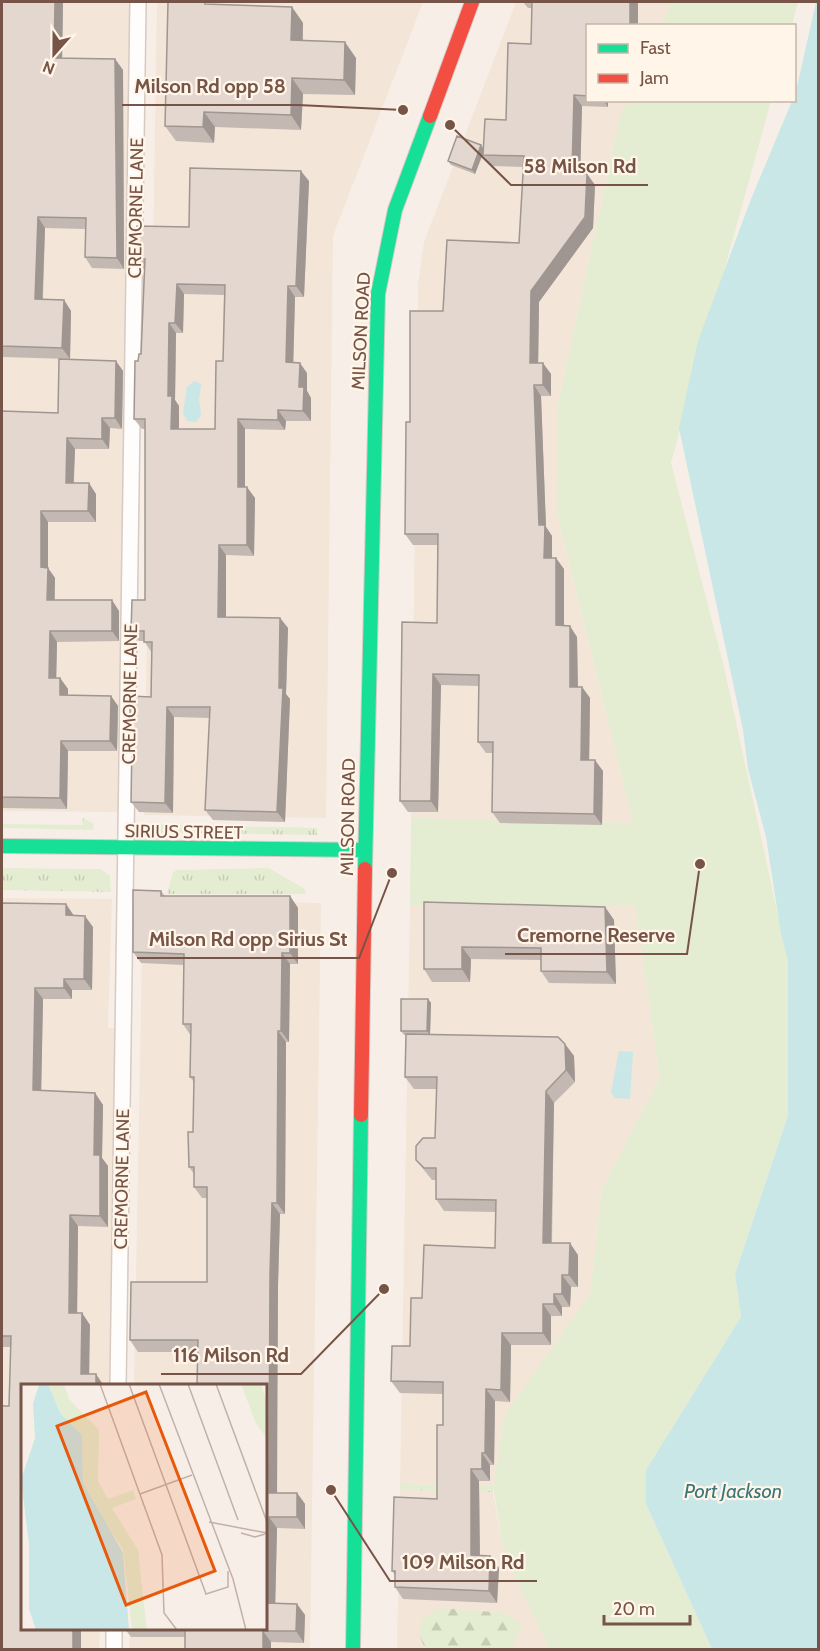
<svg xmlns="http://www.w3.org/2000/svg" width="820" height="1651" viewBox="0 0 820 1651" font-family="Cabin,sans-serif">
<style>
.residential{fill:#f3e5d7}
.grass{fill:url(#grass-tufts)}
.forest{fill:url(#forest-firs)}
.park{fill:#e4edd1}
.water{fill:#c9e7e7}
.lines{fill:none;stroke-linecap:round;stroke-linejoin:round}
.lane-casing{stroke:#d6cac3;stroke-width:18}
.fast-casing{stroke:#d7cbc4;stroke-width:16}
.jam-casing{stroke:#d7cbc4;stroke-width:16}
.lane{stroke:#fefdfb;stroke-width:15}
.fast{stroke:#16e098;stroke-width:14}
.jam{stroke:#f24e42;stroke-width:14}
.wall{fill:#c3b9b2;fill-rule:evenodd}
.shaded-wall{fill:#9f9691}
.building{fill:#e3d7cf;stroke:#9f9691;stroke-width:1.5;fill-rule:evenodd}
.labels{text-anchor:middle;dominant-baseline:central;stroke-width:4.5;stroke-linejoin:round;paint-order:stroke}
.street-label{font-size:18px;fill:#765447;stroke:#fff5e8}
.water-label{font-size:20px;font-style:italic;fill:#3a767c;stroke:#fff5e8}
.inset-road{fill:none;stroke:#c3b1a7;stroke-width:1.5}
.view{fill:#e8590c;fill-opacity:0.15;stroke:#e8590c;stroke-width:3}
.inset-edge{fill:none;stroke:#765447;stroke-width:3}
.leader{fill:none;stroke:#765447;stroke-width:2}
.callout-dot{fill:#765447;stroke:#fff5e8;stroke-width:2}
.callout-label{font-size:20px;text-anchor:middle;font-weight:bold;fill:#765447;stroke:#fff5e8;stroke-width:4.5;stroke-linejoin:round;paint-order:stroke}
</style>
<defs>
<pattern id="grass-tufts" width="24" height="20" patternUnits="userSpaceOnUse" patternTransform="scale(1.5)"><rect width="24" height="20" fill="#e4edd1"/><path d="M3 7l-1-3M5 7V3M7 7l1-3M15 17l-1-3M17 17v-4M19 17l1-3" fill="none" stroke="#c7cdb5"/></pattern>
<pattern id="forest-firs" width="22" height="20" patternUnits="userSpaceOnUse" patternTransform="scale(1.5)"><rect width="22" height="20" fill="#e4edd1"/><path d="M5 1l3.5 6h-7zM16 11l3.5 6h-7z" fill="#c7cdb5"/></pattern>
</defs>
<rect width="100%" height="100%" fill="#f7efe7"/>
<!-- residential -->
<path class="residential" d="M 2,2 L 130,2 L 119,812 L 2,811 Z
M 157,2 L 423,2 L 333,236 L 326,818 L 144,815 Z
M 516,2 L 670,2 L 663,25 L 588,26 L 588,100 L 629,101 L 621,112 L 558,404 L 558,518 L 633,823 L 411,818 L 418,286 L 424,242 Z
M 2,898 L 112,899 L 108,1028 L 116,1028 L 109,1385 L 22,1386 L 22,1628 L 100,1629 L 99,1649 L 2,1650 Z
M 143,899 L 321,903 L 310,1649 L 129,1650 L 130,1629 L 266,1628 L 266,1386 L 134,1385 Z
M 635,904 L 660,1078 L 602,1189 L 590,1294 L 505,1414 L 493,1486 L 400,1484 L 410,906 Z
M 400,1490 L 493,1492 L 504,1552 L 549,1649 L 397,1650 Z"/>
<!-- grass -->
<path class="grass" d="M 83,818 L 94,824 L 93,830 L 2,828 L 2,824 L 82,825 Z
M 145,824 L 317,828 L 317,835 L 141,832 L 141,827 Z
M 2,868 L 101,869 L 110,876 L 111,892 L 2,890 Z
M 269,868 L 305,889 L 306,894 L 167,894 L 173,872 L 177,870 Z
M 400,1484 L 493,1486 L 493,1492 L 400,1490 Z"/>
<!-- forest -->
<path class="forest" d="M 440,1608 L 506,1613 L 522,1626 L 511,1650 L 454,1650 L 447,1647 L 425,1649 L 419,1634 L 422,1618 Z"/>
<!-- park -->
<path class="park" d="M 670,2 L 798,2 L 792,25 L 663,25 Z
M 629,101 L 771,101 L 671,463 L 724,667 L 788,961 L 788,1115 L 735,1274 L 741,1317 L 646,1470 L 646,1504 L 712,1649 L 549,1649 L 504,1552 L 493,1486 L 505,1414 L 590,1294 L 602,1189 L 660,1078 L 635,905 L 410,906 L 411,818 L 633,823 L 558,518 L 558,404 L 621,112 Z"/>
<!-- water -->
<path class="water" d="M 816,2 L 818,2 L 818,1649 L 712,1649 L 646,1504 L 646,1470 L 741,1317 L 735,1274 L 788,1115 L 788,961 L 781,934 L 766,837 L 748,769 L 743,730 L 679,428 L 698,341 L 751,199 L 792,101 L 794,100 Z
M 194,381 L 201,384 L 199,400 L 201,415 L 196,422 L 188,421 L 183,414 L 187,387 Z
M 619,1051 L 633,1052 L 630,1099 L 615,1098 L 611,1093 Z"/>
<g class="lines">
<!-- lane casing -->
<g class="lane-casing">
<path id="lane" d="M 118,1386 L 138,2
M 114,1650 L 114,1628"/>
</g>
<!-- fast casing -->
<g class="fast-casing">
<path id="fast" d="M 2,846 L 365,850
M 365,869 L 378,294 L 395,210 L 430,116
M 353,1650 L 361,1115"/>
</g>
<!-- jam casing -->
<g class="jam-casing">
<path id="jam" d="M 430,116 L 472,2
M 361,1115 L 365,869"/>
</g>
<!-- lane -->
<use href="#lane" class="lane"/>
<!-- fast -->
<use href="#fast" class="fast"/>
<!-- jam -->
<use href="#jam" class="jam"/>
</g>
<!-- wall -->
<path class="wall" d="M 2,2 L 63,2 L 62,58 L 115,59 L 123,70 L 124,269 L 92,268 L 85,257 L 85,229 L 45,228 L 43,299 L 64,300 L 71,311 L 70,359 L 2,357 Z
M 523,2 L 638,2 L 638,26 L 588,26 L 588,100 L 608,100 L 608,107 L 582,106 L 580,173 L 587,174 L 595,185 L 593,228 L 539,302 L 538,363 L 551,374 L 551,396 L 541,396 L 546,527 L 552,536 L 552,558 L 564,569 L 564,625 L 577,637 L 578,687 L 582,687 L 590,698 L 589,760 L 603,771 L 602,825 L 500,823 L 492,812 L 493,753 L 486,753 L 478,742 L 478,686 L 441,685 L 438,812 L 408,812 L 400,801 L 437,623 L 437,545 L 413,545 L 405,534 L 410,422 L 443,311 L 519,243 L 523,167 L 491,166 L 483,155 L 484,152 L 475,174 L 451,165 L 448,161 L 481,145 L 484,149 L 506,120 L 531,44 L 532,8 L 528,8 Z
M 210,4 L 292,7 L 303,23 L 303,40 L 356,58 L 355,95 L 303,94 L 301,130 L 215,127 L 214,143 L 176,141 L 165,126 Z
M 309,181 L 304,297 L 295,297 L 293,363 L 307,373 L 307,391 L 311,398 L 311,421 L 286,421 L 285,430 L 245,429 L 245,487 L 255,498 L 254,556 L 226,555 L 226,617 L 280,618 L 288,628 L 286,694 L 290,699 L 285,822 L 213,820 L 205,810 L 210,718 L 174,717 L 173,813 L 139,812 L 131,802 L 132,744 L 130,741 L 151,697 L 152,653 L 144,641 L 139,641 L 131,631 L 145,600 L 145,429 L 142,429 L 134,419 L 138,361 L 141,354 L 144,269 L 137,259 L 189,227 ZM 184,294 L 224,295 L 223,361 L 215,429 L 179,429 L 179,406 L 175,400 L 176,333 L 183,333 Z
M 116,361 L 123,371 L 122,429 L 110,428 L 109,449 L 75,449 L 74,483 L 96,494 L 96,522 L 48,522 L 48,568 L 55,578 L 55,600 L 119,611 L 119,641 L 57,642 L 56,678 L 60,678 L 68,689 L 68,695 L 111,696 L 118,706 L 117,751 L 68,751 L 67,809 L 2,808 L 2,411 L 58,413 Z
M 161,891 L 165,896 L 290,896 L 298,908 L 298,964 L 290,964 L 289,1042 L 286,1042 L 285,1214 L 280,1214 L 278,1285 L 276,1486 L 277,1493 L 297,1493 L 305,1504 L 305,1529 L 277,1528 L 275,1604 L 297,1604 L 305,1615 L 304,1643 L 271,1642 L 185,1637 L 131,1637 L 125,1629 L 266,1629 L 197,1352 L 138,1352 L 130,1340 L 207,1282 L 207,1198 L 202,1198 L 194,1187 L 194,1174 L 189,1167 L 193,1132 L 194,1082 L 190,1077 L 191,1036 L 183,1024 L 184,965 L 141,963 L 133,952 Z
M 424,902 L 605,907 L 614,920 L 616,984 L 549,983 L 541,971 L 541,960 L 471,959 L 470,982 L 432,982 L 424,969 Z
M 2,903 L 66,904 L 74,916 L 93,927 L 92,990 L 72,990 L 72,999 L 43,999 L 41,1090 L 95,1093 L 103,1105 L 102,1158 L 108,1166 L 108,1227 L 78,1226 L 77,1313 L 82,1313 L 90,1325 L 22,1386 L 22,1629 L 81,1629 L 81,1650 L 2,1650 L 11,1347 L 2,1347 Z
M 428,999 L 431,1003 L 430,1035 L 565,1044 L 574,1056 L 575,1082 L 554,1103 L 552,1243 L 578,1255 L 578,1287 L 571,1287 L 570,1307 L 562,1307 L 562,1316 L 551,1316 L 551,1345 L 511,1345 L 510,1402 L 495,1401 L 494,1465 L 490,1465 L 490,1481 L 479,1481 L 480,1556 L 490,1556 L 499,1568 L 497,1603 L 403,1599 L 395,1587 L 395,1575 L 392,1571 L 437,1499 L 443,1425 L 443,1394 L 400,1393 L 391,1381 L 410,1346 L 422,1298 L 495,1248 L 495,1212 L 444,1211 L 436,1199 L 436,1180 L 432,1180 L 416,1160 L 435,1138 L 437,1089 L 414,1089 L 405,1077 L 406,1035 L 404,1035 L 401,1031 Z"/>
<!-- shaded-wall -->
<path class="shaded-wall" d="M 55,2 L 63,2 L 62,68 L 54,58 Z
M 630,2 L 638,2 L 638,26 L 630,26 Z
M 292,7 L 303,23 L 302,55 L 291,40 Z
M 345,42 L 356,58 L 355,95 L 344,80 Z
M 115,59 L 123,70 L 124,269 L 117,258 Z
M 292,78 L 303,94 L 301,130 L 291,115 Z
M 574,95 L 582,106 L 580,184 L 572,173 Z
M 603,100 L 608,100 L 608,107 Z
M 204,112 L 215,127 L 214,143 L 203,127 Z
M 481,145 L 484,150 L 475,174 L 472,170 Z
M 301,171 L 309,181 L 304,297 L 296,286 Z
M 587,174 L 595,185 L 593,228 L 539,302 L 538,374 L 530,363 L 531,291 Z
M 38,217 L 45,228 L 42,310 L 35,299 Z
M 177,284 L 184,294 L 183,333 L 175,323 Z
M 288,286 L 295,297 L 293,373 L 286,362 Z
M 64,300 L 71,311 L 70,359 L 62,348 Z
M 169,323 L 176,333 L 175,400 L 179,406 L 179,439 L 171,429 L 168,396 Z
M 116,361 L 123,371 L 122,429 L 115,418 Z
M 300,363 L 307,373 L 307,391 L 311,398 L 311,421 L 303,411 L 299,387 Z
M 543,363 L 551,374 L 551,396 L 543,385 Z
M 534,385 L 541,396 L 546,527 L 552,536 L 552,569 L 544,558 L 539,525 Z
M 278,410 L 286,421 L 285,430 L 278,420 Z
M 102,418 L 110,428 L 109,449 L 102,439 Z
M 238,419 L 245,429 L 245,497 L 238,487 Z
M 67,438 L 75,449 L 73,493 L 66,483 Z
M 89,483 L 96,494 L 96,522 L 88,511 Z
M 247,487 L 255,498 L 254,556 L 247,545 Z
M 41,511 L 48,522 L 48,568 L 55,578 L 54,611 L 47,600 L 41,567 Z
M 219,545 L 226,555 L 226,627 L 218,617 Z
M 556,558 L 564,569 L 564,636 L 556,625 Z
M 112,600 L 119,611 L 119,641 L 112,631 Z
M 280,618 L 288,628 L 286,694 L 290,699 L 285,822 L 277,812 Z
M 570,626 L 577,637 L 578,698 L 570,687 Z
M 50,631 L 57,642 L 56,689 L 49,678 Z
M 433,674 L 441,685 L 438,812 L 431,801 Z
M 60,678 L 68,689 L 68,705 L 60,695 Z
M 582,687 L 590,698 L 589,771 L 581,760 Z
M 111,696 L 118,706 L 117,751 L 110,741 Z
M 167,707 L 174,717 L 173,813 L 165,803 Z
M 61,741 L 68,751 L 67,809 L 60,798 Z
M 595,760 L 603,771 L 602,825 L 594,814 Z
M 290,896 L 298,908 L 298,964 L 290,953 Z
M 66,904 L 74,916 L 66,915 Z
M 605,907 L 614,920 L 616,984 L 607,972 Z
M 85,916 L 93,927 L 92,990 L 84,979 Z
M 462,947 L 471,959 L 470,982 L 462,969 Z
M 282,953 L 290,964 L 289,1042 L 281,1031 Z
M 64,979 L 72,990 L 72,999 L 64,988 Z
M 35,988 L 43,999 L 41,1101 L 33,1090 Z
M 428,999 L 431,1003 L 430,1035 L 427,1031 Z
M 278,1031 L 286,1042 L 285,1214 L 277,1203 Z
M 565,1044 L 574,1056 L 575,1082 L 566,1070 Z
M 546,1091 L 554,1103 L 551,1255 L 543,1243 Z
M 95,1093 L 103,1105 L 102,1158 L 108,1166 L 108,1227 L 100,1216 L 94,1155 Z
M 272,1203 L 280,1214 L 278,1285 L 277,1504 L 269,1493 L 269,1475 L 270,1274 Z
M 70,1215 L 78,1226 L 77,1325 L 69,1313 Z
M 570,1243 L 578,1255 L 578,1287 L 569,1275 Z
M 562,1275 L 571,1287 L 570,1307 L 562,1294 Z
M 554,1294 L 562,1307 L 562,1316 L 554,1304 Z
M 543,1304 L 551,1316 L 551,1345 L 543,1333 Z
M 82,1313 L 90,1325 L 89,1385 L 81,1374 Z
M 502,1333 L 511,1345 L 510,1402 L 501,1390 Z
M 96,1374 L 104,1386 L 96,1386 Z
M 486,1389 L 495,1401 L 494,1465 L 485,1453 Z
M 482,1453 L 490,1465 L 490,1481 L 482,1469 Z
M 471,1469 L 479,1481 L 480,1567 L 471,1555 Z
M 297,1493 L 305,1504 L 305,1529 L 297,1517 Z
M 269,1517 L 277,1528 L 275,1615 L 267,1603 Z
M 490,1556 L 499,1568 L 497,1603 L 489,1591 Z
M 297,1604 L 305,1615 L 304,1643 L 296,1631 Z
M 73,1629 L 81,1629 L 81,1650 L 73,1650 Z
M 263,1631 L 271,1642 L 271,1650 L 263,1650 Z"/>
<!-- building -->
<path class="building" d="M 2,2 L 55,2 L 54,58 L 115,59 L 117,258 L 85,257 L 86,218 L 38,217 L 35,299 L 64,300 L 62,348 L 2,346 Z
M 168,2 L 205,2 L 205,4 L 292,7 L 291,40 L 345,42 L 344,80 L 292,78 L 291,115 L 204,112 L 203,127 L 165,126 Z
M 532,2 L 630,2 L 630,26 L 588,26 L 588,96 L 574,95 L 572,173 L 587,174 L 585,217 L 531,291 L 530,363 L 543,363 L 543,385 L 534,385 L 539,525 L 545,525 L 544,558 L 556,558 L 556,625 L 570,626 L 570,687 L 582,687 L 581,760 L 595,760 L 594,814 L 492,812 L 493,742 L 478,742 L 479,675 L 433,674 L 431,801 L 400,801 L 402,622 L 437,623 L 438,534 L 405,534 L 406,422 L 410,422 L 410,311 L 443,311 L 447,240 L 519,243 L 524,156 L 483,155 L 485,119 L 506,120 L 508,43 L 531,44 Z
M 457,136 L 481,145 L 472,170 L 448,161 Z
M 190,168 L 301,171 L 296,286 L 288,286 L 286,362 L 300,363 L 299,387 L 304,387 L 303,411 L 278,410 L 278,420 L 238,419 L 238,487 L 247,487 L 247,545 L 219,545 L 218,617 L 280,618 L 279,688 L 283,688 L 277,812 L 205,810 L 210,707 L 167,707 L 165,803 L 131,802 L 132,741 L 130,741 L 130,696 L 151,697 L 152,642 L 144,642 L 144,631 L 131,631 L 132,600 L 145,600 L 145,419 L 134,419 L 135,361 L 138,361 L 139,354 L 141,354 L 145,259 L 137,259 L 137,226 L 189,227 ZM 177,284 L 225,285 L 223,361 L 216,361 L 215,429 L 171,429 L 172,396 L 168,396 L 169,323 L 175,323 Z
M 59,359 L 116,361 L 115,418 L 102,418 L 102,439 L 67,438 L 66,483 L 89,483 L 88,511 L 41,511 L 41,567 L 48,568 L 47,600 L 112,600 L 112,631 L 50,631 L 49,678 L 60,678 L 60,695 L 111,696 L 110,741 L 61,741 L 60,798 L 2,797 L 2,411 L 58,413 Z
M 133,890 L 161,891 L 161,896 L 290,896 L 290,953 L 282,953 L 281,1031 L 278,1031 L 277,1203 L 272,1203 L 270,1274 L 269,1475 L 269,1493 L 297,1493 L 297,1517 L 269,1517 L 267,1603 L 297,1604 L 296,1631 L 263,1631 L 263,1650 L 185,1650 L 185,1629 L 266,1629 L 266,1386 L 197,1386 L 198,1340 L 130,1340 L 131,1282 L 207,1282 L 207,1187 L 194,1187 L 194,1167 L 189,1167 L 188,1132 L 193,1132 L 194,1077 L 190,1077 L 191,1024 L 183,1024 L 184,954 L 133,952 Z
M 424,902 L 605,907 L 607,972 L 541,971 L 541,948 L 462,947 L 462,969 L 424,969 Z
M 2,903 L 66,904 L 66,915 L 85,916 L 84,979 L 64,979 L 64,988 L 35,988 L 33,1090 L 95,1093 L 94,1155 L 100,1155 L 100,1216 L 70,1215 L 69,1313 L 82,1313 L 81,1374 L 96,1374 L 96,1386 L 22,1386 L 22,1629 L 73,1629 L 73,1650 L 2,1650 L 2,1406 L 9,1406 L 11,1336 L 2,1336 Z
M 401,999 L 428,999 L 427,1031 L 401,1031 Z
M 406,1034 L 558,1037 L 565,1044 L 566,1070 L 546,1091 L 543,1243 L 570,1243 L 569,1275 L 562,1275 L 562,1294 L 554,1294 L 554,1304 L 543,1304 L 543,1333 L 502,1333 L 501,1390 L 486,1389 L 485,1453 L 482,1453 L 482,1469 L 471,1469 L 471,1555 L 490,1556 L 489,1591 L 395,1587 L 395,1571 L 392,1571 L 394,1497 L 437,1499 L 437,1425 L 443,1425 L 443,1382 L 391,1381 L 392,1346 L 410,1346 L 411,1298 L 422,1298 L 424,1245 L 495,1248 L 496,1200 L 436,1199 L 436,1168 L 424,1168 L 416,1160 L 416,1146 L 423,1138 L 435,1138 L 437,1077 L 405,1077 Z"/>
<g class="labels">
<!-- street labels -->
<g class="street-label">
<text transform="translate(136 208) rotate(-89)">CREMORNE LANE</text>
<text transform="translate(361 331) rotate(-87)">MILSON ROAD</text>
<text transform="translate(130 694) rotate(-89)">CREMORNE LANE</text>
<text transform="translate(348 817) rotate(-89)">MILSON ROAD</text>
<text transform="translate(184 832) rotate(1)">SIRIUS STREET</text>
<text transform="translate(122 1179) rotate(-89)">CREMORNE LANE</text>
</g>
<!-- water labels -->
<g class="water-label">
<text x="733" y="1491">Port Jackson</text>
</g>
</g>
<!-- overview -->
<g transform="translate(21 1384)">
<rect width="246" height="246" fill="#f7efe7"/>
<path d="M 27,0 L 43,0 L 48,15 L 78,46 L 77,97 L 87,115 L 112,106 L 115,115 L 91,124 L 117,166 L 126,246 L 111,246 L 102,165 L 68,115 L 62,99 L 61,51 L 39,29 ZM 220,0 L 240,0 L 246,19 L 246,54 L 235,40 Z" fill="#e4edd1"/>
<path d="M 27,0 L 39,29 L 61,51 L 62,99 L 102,169 L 108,246 L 15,246 L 8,225 L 8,160 L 0,96 L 14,54 L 12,19 L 18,1 Z" fill="#c9e7e7"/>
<path class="inset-road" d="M 79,0 L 141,171 L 143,229 L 156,246M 108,0 L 185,210 L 207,203 L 207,187M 138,0 L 212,195 L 225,246M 167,0 L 217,136M 195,0 L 246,138M 119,110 L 171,91M 188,138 L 246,149M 220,149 L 234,153 L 244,150"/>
<path class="view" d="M 125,8 L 194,187 L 105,221 L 36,42 Z"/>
<rect width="246" height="246" class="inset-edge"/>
</g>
<!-- callouts -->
<path class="leader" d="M403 110L298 105H122M450 125L511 185H648M700 864L687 954H505M392 873L359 958H137M384 1289L301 1374H161M331 1490L390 1581H537"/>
<g class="callout-dot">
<circle cx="403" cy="110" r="6"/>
<circle cx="450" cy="125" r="6"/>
<circle cx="700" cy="864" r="6"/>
<circle cx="392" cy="873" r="6"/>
<circle cx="384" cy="1289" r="6"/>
<circle cx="331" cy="1490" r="6"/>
</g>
<g class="callout-label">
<text x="210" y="93">Milson Rd opp 58</text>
<text x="580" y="173">58 Milson Rd</text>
<text x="596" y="942">Cremorne Reserve</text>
<text x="248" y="946">Milson Rd opp Sirius St</text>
<text x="231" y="1362">116 Milson Rd</text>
<text x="463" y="1569">109 Milson Rd</text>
</g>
<!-- border -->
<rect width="820" height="1651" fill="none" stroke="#765447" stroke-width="6"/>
<!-- legend -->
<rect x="586" y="24" width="210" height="78" fill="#fff5e8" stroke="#c8b5a8" stroke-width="1.5"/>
<rect x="598" y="44" width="30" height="9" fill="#16e098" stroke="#c8b5a8" stroke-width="1.5"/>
<text x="640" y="54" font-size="18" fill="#765447">Fast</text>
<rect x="598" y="74" width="30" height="9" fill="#f24e42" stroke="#c8b5a8" stroke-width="1.5"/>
<text x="640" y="84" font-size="18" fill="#765447">Jam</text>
<!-- north arrow -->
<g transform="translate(54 54) rotate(201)" stroke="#fff5e8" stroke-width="4.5" paint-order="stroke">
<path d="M0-4.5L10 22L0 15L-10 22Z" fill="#765447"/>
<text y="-9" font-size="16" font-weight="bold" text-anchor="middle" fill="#765447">N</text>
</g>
<!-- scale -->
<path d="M604 1615v9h86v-9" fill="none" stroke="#765447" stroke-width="3"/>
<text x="613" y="1615" font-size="18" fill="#765447" stroke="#fff5e8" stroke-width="4.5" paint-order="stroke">20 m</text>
</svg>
